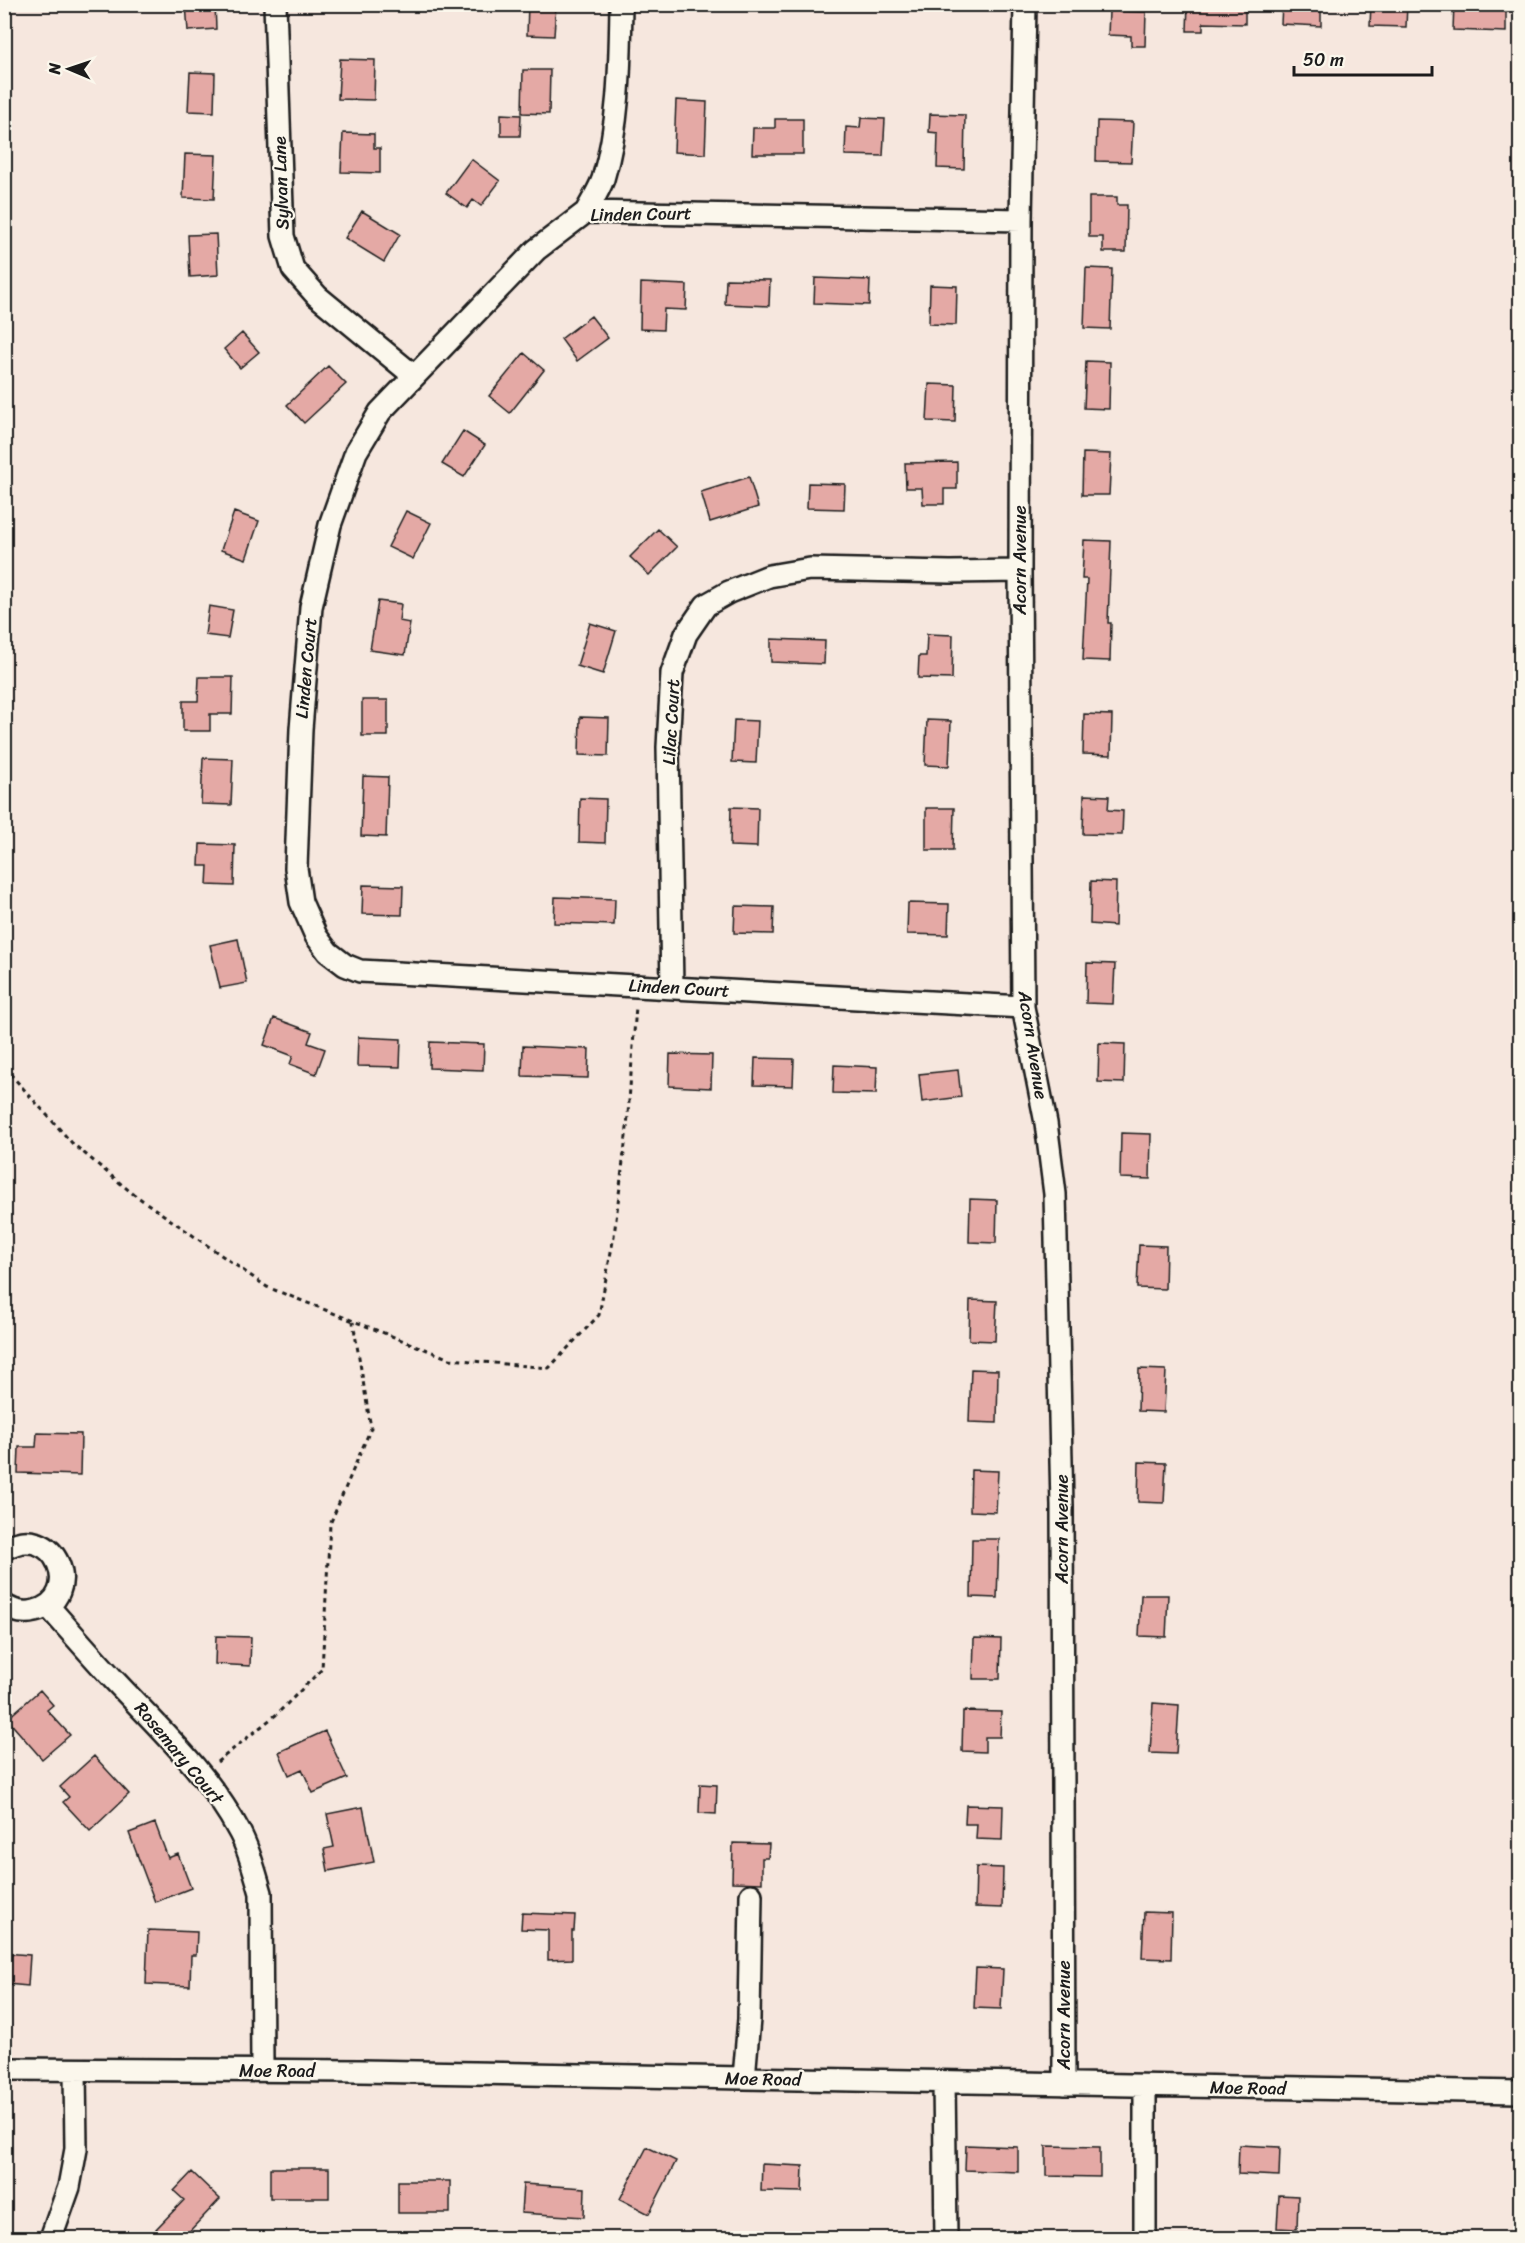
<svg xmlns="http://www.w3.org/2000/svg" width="1525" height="2243" viewBox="0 0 1525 2243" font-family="Sriracha,sans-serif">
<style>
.building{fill:#e4a9a5;stroke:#1c1c1c;stroke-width:1.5}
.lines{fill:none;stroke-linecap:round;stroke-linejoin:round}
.minor-casing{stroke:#1c1c1c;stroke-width:26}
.path{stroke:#1c1c1c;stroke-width:3;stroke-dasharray:4.5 4.5;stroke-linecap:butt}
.minor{stroke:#fbf7ec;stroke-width:21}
.labels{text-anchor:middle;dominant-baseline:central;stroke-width:4.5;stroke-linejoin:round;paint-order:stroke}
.street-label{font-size:18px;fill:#1c1c1c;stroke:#fbf7ec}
</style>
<rect width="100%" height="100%" fill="#f6e7de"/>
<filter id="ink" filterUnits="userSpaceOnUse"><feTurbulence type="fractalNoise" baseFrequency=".0167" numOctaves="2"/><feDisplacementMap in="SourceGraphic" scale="12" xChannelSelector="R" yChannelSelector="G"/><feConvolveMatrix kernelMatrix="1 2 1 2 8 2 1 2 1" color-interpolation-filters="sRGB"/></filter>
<g filter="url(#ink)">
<!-- building -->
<path class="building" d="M 186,4 L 215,4 L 216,29 L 188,31 Z
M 528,4 L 556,4 L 554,36 L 527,35 Z
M 1188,4 L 1245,4 L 1245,24 L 1203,23 L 1203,31 L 1187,31 Z
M 1282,4 L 1321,4 L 1321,26 L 1281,24 Z
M 1371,4 L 1407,4 L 1406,27 L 1370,26 Z
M 1454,4 L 1506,5 L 1506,32 L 1453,30 Z
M 1109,11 L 1146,12 L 1145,46 L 1131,46 L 1131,36 L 1108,35 Z
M 340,59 L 375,60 L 374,100 L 338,99 Z
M 523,70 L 550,70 L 549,114 L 522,113 Z
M 190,72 L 215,73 L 214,112 L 188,111 Z
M 676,100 L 707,102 L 705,154 L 674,152 Z
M 501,114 L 521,115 L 520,136 L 501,136 Z
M 930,114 L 965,115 L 964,169 L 937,168 L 938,133 L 929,132 Z
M 861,118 L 885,119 L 883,156 L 845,155 L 846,127 L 860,128 Z
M 775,119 L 803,119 L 803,154 L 752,154 L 753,128 L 775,128 Z
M 1097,121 L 1133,122 L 1131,162 L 1096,161 Z
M 343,133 L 374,134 L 374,148 L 380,148 L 380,173 L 341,172 Z
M 185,154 L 216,155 L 214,199 L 183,198 Z
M 471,159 L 500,181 L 481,206 L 473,200 L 467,208 L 446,193 Z
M 1089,197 L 1117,197 L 1117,205 L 1127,205 L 1126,252 L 1103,252 L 1103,237 L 1089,237 Z
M 362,211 L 400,234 L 384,262 L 345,238 Z
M 216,234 L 218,275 L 190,277 L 188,235 Z
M 1086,268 L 1112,269 L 1110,329 L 1084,328 Z
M 815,278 L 870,280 L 869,305 L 814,303 Z
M 726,279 L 770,280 L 769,306 L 725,304 Z
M 641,283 L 687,285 L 686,310 L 664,309 L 663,330 L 640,329 Z
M 930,285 L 957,286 L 956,325 L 929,324 Z
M 591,316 L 608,338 L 577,361 L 561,339 Z
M 242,333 L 259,352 L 240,368 L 224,349 Z
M 524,353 L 544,370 L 510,413 L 489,396 Z
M 1086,361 L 1110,362 L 1109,409 L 1084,408 Z
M 328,366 L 346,384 L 304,423 L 287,405 Z
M 929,384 L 956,385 L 955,422 L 927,421 Z
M 463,431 L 485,445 L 464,477 L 442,464 Z
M 1083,453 L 1111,454 L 1109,495 L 1082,495 Z
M 957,462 L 957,489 L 944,489 L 944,504 L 923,504 L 922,488 L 906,488 L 905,463 Z
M 749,477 L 758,507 L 710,522 L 701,492 Z
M 808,483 L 845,484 L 844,509 L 807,508 Z
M 406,511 L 431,523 L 413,559 L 388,547 Z
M 234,512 L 259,521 L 246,559 L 221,550 Z
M 658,529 L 677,547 L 649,575 L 630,557 Z
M 1084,540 L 1111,541 L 1108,623 L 1111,623 L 1110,661 L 1083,660 L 1087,579 L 1082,579 Z
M 378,601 L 401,604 L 399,621 L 410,623 L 405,655 L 370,650 Z
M 209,606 L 233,610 L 228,638 L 205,635 Z
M 590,623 L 616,631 L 603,674 L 577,666 Z
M 927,634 L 953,635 L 952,679 L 918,678 L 919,656 L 926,656 Z
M 771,639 L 825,641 L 824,664 L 771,662 Z
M 199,677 L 233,677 L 232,714 L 210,714 L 210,731 L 183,731 L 183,701 L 198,701 Z
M 362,700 L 388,700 L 388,736 L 362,736 Z
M 1084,714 L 1112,715 L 1111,755 L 1083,754 Z
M 580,717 L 609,718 L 608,756 L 579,755 Z
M 734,720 L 758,721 L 756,763 L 732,762 Z
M 927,720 L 951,721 L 949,766 L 925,765 Z
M 203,758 L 233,759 L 231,805 L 201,804 Z
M 363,776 L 388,777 L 386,837 L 361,836 Z
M 1084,795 L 1109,796 L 1108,810 L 1123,811 L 1122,835 L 1083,834 Z
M 580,798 L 606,799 L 605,843 L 579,842 Z
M 731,807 L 758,808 L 757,847 L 730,846 Z
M 926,808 L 954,808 L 953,850 L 926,850 Z
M 200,844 L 235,845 L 234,886 L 207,885 L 208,866 L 199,866 Z
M 1091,881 L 1116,882 L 1115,926 L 1090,924 Z
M 363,885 L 403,886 L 402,915 L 362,914 Z
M 555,897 L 615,899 L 614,925 L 554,923 Z
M 908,903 L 949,904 L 948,935 L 907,934 Z
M 735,906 L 774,907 L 773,934 L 734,933 Z
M 238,939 L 247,983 L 220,988 L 210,945 Z
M 1087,963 L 1115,964 L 1113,1004 L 1086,1003 Z
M 274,1018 L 312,1032 L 308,1043 L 325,1049 L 316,1074 L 290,1064 L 293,1056 L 264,1045 Z
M 358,1037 L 401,1039 L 400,1067 L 357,1066 Z
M 430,1042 L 484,1044 L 483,1070 L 429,1068 Z
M 1099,1043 L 1125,1044 L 1124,1083 L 1098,1082 Z
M 523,1046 L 589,1049 L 588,1078 L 522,1076 Z
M 670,1054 L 712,1055 L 711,1088 L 669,1086 Z
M 755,1058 L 794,1059 L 793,1086 L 754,1085 Z
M 834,1065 L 877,1067 L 876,1094 L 833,1093 Z
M 958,1070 L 961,1097 L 922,1102 L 919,1074 Z
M 1121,1133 L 1151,1134 L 1150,1179 L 1120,1178 Z
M 970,1199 L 997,1200 L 996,1243 L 969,1242 Z
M 1139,1245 L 1166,1246 L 1165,1289 L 1137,1288 Z
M 970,1300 L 997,1301 L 995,1341 L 969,1340 Z
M 971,1369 L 998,1370 L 997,1423 L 969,1422 Z
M 1139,1369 L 1166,1370 L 1164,1412 L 1138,1411 Z
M 37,1433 L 81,1434 L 80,1475 L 18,1473 L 19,1447 L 36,1447 Z
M 1139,1462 L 1166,1463 L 1164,1503 L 1138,1502 Z
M 971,1470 L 998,1471 L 996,1512 L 970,1511 Z
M 972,1539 L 999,1539 L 997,1598 L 971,1597 Z
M 1141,1595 L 1168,1595 L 1166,1637 L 1139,1636 Z
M 216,1636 L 251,1637 L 250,1666 L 215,1664 Z
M 974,1638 L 1001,1639 L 1000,1679 L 973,1679 Z
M 40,1690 L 53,1705 L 47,1710 L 70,1735 L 42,1759 L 7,1719 Z
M 1153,1703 L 1179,1705 L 1176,1754 L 1150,1753 Z
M 963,1711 L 1001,1712 L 1000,1737 L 985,1737 L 985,1752 L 962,1751 Z
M 325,1731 L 347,1778 L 313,1793 L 302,1769 L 289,1775 L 279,1752 Z
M 94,1756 L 129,1794 L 90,1831 L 63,1802 L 69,1797 L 60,1787 Z
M 700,1784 L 717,1785 L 716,1814 L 699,1813 Z
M 966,1805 L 1003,1806 L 1002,1840 L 976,1839 L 977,1824 L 965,1824 Z
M 363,1807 L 374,1862 L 328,1871 L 324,1849 L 334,1847 L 327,1814 Z
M 155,1823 L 168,1858 L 178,1854 L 191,1888 L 155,1902 L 129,1833 Z
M 733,1843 L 769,1844 L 768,1858 L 762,1858 L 762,1883 L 732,1882 Z
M 976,1867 L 1003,1868 L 1002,1908 L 975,1907 Z
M 1144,1912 L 1172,1913 L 1171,1959 L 1142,1958 Z
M 522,1913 L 575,1915 L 574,1931 L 572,1931 L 572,1959 L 548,1960 L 548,1930 L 521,1929 Z
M 148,1930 L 197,1932 L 196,1955 L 191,1955 L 190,1986 L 146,1984 Z
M 4,1953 L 30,1955 L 28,1986 L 7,1984 L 8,1977 L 4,1976 Z
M 976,1968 L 1003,1969 L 1001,2009 L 974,2008 Z
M 966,2145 L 1018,2147 L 1018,2172 L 965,2170 Z
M 1239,2145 L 1280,2147 L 1279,2176 L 1238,2174 Z
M 1046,2146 L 1100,2147 L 1100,2177 L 1046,2176 Z
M 647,2147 L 676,2161 L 649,2214 L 620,2199 Z
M 762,2164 L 803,2166 L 802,2192 L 761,2191 Z
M 270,2168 L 329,2168 L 329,2198 L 270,2198 Z
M 192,2172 L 220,2199 L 183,2238 L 167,2238 L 156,2229 L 184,2200 L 174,2191 Z
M 398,2181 L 450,2181 L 450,2213 L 398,2213 Z
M 523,2184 L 585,2188 L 584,2217 L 521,2213 Z
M 1279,2195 L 1298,2196 L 1297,2229 L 1277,2228 Z"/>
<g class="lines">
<!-- minor casing -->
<g class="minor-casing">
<path id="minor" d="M 275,4 L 283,236 L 293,269 L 317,296 L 414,376
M 1025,4 L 1021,220 L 1020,571 L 1023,1007 L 1046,1123 L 1055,1194 L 1062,1506 L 1064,2084
M 586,212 C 592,201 599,190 603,179 C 620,123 620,62 621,4
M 1021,220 L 586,212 L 536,250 L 380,412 L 356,452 L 330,525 L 311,607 L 301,729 L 296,868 L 301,902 L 316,936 L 328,952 L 345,965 L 360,971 L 1023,1007
M 672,988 L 668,747 L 672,673 L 686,634 L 706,605 L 729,592 L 769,576 L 810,569 L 950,572 L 1020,571
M 4,1549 C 56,1518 86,1598 35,1611 C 24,1614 14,1612 4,1605
M 48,1606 C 70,1631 92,1656 115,1681 C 160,1729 209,1774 240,1833 C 250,1852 255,1873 261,1893 L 262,2070
M 4,2069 L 360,2071 L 1520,2092
M 744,2078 L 749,2019 L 751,1895
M 944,2082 L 946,2238
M 51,2238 L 69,2187 L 76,2149 L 75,2071
M 1145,2238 L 1145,2086"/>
</g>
<!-- path -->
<path class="path" d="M 4,1067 L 72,1143 L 132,1193 L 267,1287 L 450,1359 L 549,1368 L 599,1315 L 614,1236 L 627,1128 L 636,1006
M 217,1762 L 277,1714 L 322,1669 L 330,1524 L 371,1428 L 353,1322"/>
<!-- minor -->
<use href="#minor" class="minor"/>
</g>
</g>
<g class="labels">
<!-- street labels -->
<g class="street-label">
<text transform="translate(281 183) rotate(-92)">Sylvan Lane</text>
<text transform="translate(641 214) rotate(-1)">Linden Court</text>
<text transform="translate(1020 560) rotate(-90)">Acorn Avenue</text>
<text transform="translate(306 668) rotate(-85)">Linden Court</text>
<text transform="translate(671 722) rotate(-87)">Lilac Court</text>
<text transform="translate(679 988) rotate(3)">Linden Court</text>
<text transform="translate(1033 1045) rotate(81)">Acorn Avenue</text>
<text transform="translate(1062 1529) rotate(-90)">Acorn Avenue</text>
<text transform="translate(179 1753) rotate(50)">Rosemary Court</text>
<text transform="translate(1064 2015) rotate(-90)">Acorn Avenue</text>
<text x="277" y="2071">Moe Road</text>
<text transform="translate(763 2079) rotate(1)">Moe Road</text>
<text transform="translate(1248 2088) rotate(1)">Moe Road</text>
</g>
</g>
<!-- margin -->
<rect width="1525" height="2243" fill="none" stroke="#fbf7ec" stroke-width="24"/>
<rect x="12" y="12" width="1501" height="2219" fill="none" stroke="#1c1c1c" stroke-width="2" filter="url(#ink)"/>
<!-- north arrow -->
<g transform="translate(69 69) rotate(272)" stroke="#fbf7ec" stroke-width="4.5" paint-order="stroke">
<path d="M0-4.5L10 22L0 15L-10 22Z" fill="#1c1c1c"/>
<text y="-9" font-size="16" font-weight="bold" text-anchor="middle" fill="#1c1c1c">N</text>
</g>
<!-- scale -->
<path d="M1294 66v9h138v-9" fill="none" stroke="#1c1c1c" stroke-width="3"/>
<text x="1303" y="66" font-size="18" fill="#1c1c1c" stroke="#fbf7ec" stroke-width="4.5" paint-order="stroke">50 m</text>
</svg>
